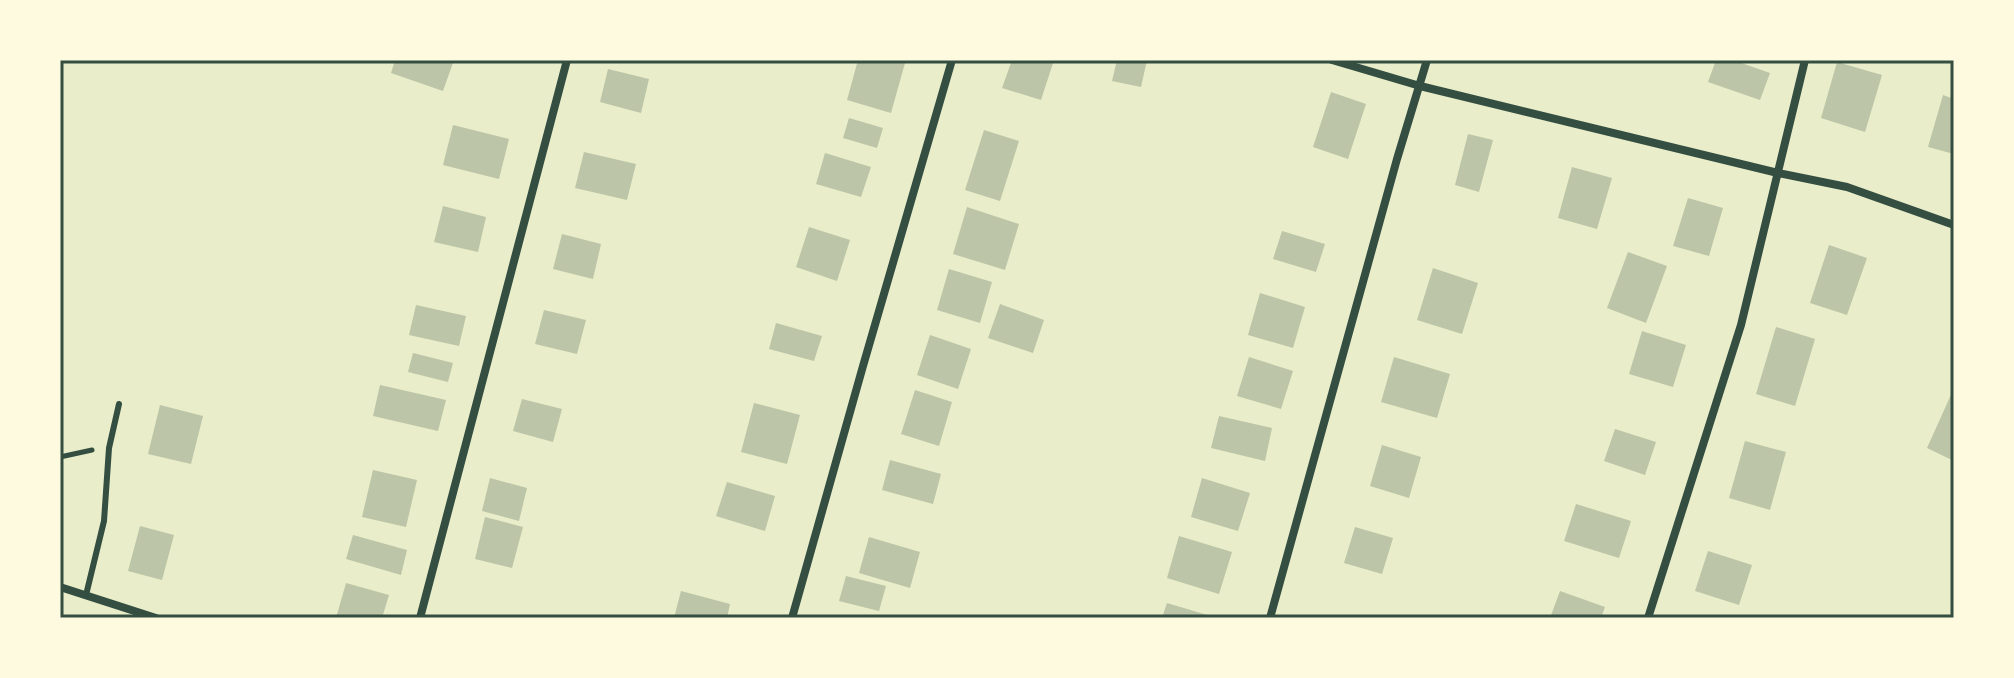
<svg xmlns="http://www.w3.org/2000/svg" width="2014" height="678" viewBox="0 0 2014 678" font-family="Arial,sans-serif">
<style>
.building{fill:#bcc5a7}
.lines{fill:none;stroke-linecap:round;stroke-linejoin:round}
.path{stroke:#344e41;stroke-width:5}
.service{stroke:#344e41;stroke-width:6}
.minor{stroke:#344e41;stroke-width:8}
.neatline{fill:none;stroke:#344e41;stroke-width:3}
</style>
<rect width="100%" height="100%" fill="#e9edc9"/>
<!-- building -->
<path class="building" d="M 395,60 L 454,60 L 443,91 L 391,73 Z
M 858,60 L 894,60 L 905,63 L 891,113 L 847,100 Z
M 1012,60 L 1054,60 L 1041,100 L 1002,88 Z
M 1117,60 L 1147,60 L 1141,87 L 1112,81 Z
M 1716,60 L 1733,60 L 1770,73 L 1760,100 L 1708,82 Z
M 1837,62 L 1882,75 L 1865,132 L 1821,118 Z
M 608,69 L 649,79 L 641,113 L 600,102 Z
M 1331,92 L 1366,104 L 1348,159 L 1313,147 Z
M 1943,95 L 1954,99 L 1954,154 L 1928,147 Z
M 849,118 L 883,128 L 877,148 L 843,138 Z
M 453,125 L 509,139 L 499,179 L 443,165 Z
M 984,130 L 1019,141 L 1000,201 L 965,190 Z
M 1468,134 L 1493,140 L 1479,192 L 1455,185 Z
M 584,152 L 636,164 L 627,200 L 575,188 Z
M 825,153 L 871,167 L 861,197 L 816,184 Z
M 1572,167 L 1612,178 L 1597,229 L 1558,218 Z
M 1688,198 L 1723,208 L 1709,256 L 1673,246 Z
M 443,206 L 486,217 L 478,252 L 434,242 Z
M 967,207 L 1019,224 L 1005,270 L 953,254 Z
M 809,227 L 850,240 L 837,281 L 796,267 Z
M 1282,231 L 1325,244 L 1316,272 L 1273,259 Z
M 562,234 L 601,244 L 593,279 L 553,269 Z
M 1829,245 L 1867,258 L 1847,315 L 1810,303 Z
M 1628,252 L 1667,266 L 1646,323 L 1607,308 Z
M 1433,268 L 1478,283 L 1462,334 L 1417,320 Z
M 949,269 L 992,282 L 980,323 L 937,310 Z
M 1260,293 L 1305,307 L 1293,348 L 1248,335 Z
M 1000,304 L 1044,320 L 1033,353 L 988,338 Z
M 416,305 L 466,316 L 459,346 L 409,335 Z
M 544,310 L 586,320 L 577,354 L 535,344 Z
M 776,323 L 822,336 L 814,361 L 769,349 Z
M 1776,327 L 1815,339 L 1795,406 L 1756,394 Z
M 1642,331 L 1686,345 L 1673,387 L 1629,374 Z
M 930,335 L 971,349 L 958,389 L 917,375 Z
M 413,353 L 453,363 L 448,382 L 408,372 Z
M 1249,357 L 1293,371 L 1281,409 L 1237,396 Z
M 1394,357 L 1450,374 L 1437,418 L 1381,402 Z
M 380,385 L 446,400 L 438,431 L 373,416 Z
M 1954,388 L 1954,461 L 1927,448 Z
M 915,390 L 952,402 L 939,446 L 901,434 Z
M 522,399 L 562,409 L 553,442 L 513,431 Z
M 754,403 L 800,415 L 787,464 L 741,452 Z
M 160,405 L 203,416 L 191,464 L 148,454 Z
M 1219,416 L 1272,428 L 1265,461 L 1211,448 Z
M 1615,429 L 1656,442 L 1645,475 L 1604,461 Z
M 1745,441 L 1786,452 L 1770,510 L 1729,498 Z
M 1382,445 L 1421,457 L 1409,498 L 1370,486 Z
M 890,460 L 941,474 L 933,504 L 882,490 Z
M 373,470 L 417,480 L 406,527 L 362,517 Z
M 490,478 L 527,488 L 519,521 L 482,511 Z
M 1202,478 L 1250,493 L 1238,531 L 1191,517 Z
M 727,482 L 775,496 L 765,531 L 716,516 Z
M 1576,504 L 1631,521 L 1619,558 L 1564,541 Z
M 485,517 L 523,527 L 512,568 L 475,559 Z
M 140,526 L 174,535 L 162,580 L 128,571 Z
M 1355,527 L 1393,538 L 1382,574 L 1344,563 Z
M 353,535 L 407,550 L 401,575 L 346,559 Z
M 1179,536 L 1232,552 L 1219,594 L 1167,578 Z
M 869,537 L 920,552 L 910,588 L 859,573 Z
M 1708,551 L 1752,565 L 1739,605 L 1695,591 Z
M 846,576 L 886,586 L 879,611 L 839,601 Z
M 346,583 L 389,595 L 382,618 L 336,618 Z
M 681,591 L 730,604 L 727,618 L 674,618 Z
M 1560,591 L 1605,607 L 1601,618 L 1550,618 Z
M 1167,603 L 1214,617 L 1214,618 L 1162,618 Z"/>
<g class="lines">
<!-- path -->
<path class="path" d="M 60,457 L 92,450"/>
<!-- service -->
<path class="service" d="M 86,595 L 104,521 L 109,448 L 119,404"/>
<!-- minor -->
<path class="minor" d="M 1332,60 L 1420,86 L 1778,173 L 1847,187 L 1954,225
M 60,587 L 156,618
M 420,618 L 567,60
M 792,618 L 863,366 L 952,60
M 1270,618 L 1397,159 L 1427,60
M 1648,618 L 1741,325 L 1805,60"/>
</g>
<!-- border -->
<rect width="2014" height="678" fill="none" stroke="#fefae0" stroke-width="124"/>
<rect x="62" y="62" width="1890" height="554" class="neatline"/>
</svg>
